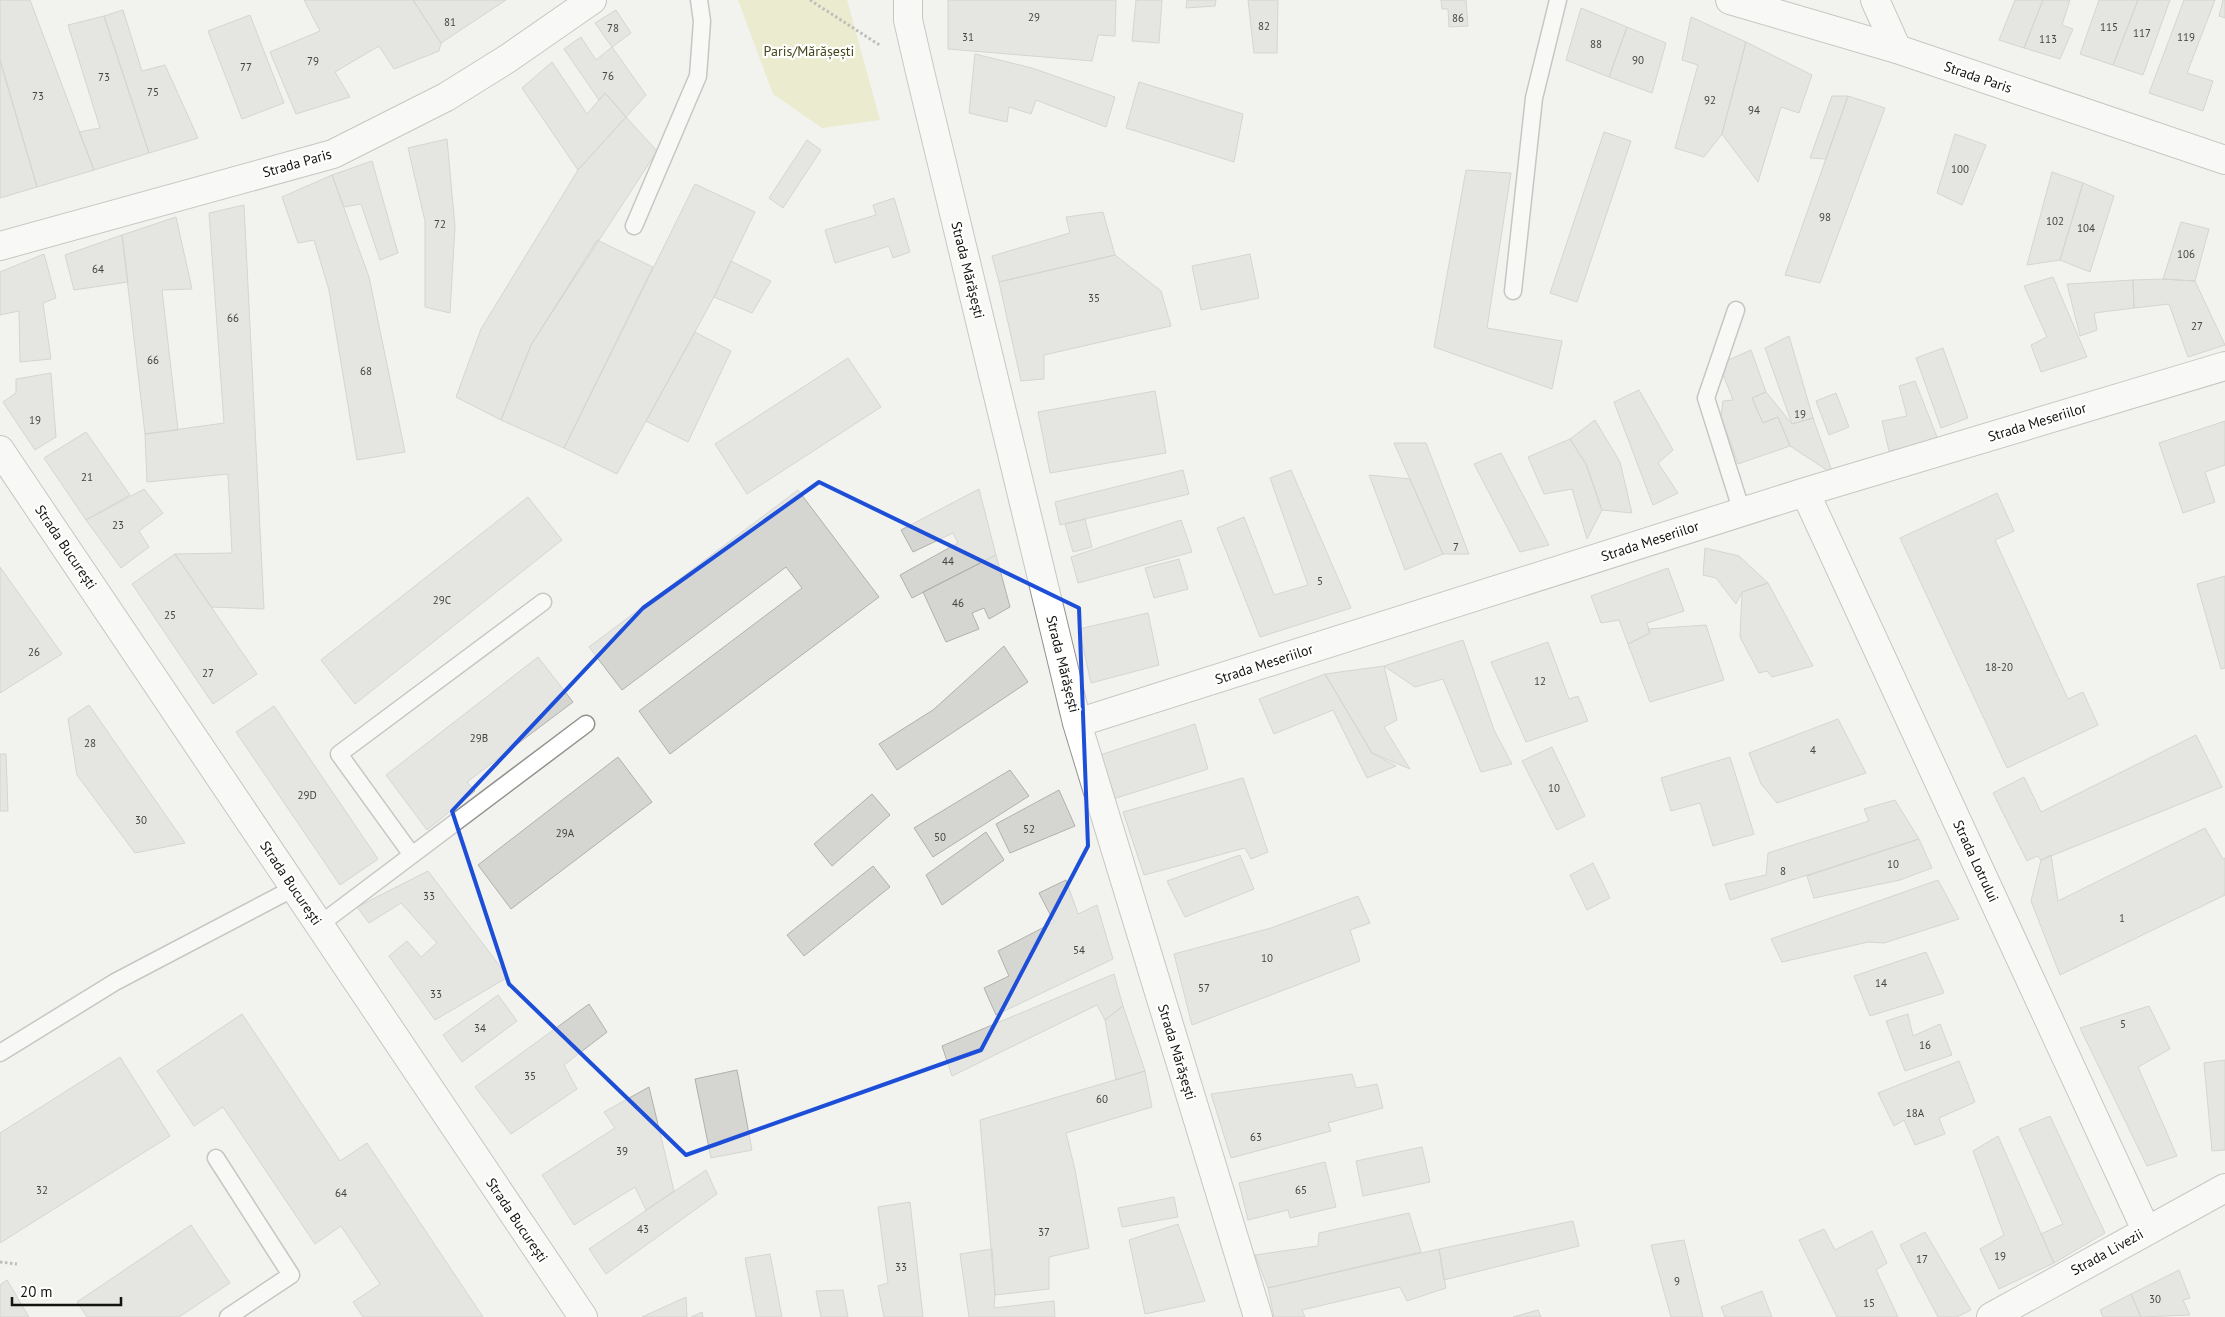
<svg xmlns="http://www.w3.org/2000/svg" width="2225" height="1317" viewBox="0 0 2225 1317" font-family="'PT Sans',sans-serif">
<style>
.green{fill:#e1e2a8}
.building{fill:#d5d5d2;stroke:#b0b0ad}
.lines{fill:none;stroke-linecap:round;stroke-linejoin:round}
.service-casing{stroke:#91918d;stroke-width:19}
.minor-casing{stroke:#91918d;stroke-width:30}
.tertiary-casing{stroke:#91918d;stroke-width:30}
.secondary-casing{stroke:#91918d;stroke-width:30}
.path{stroke:#7f7f7e;stroke-width:3;stroke-dasharray:2.5 2.5;stroke-linecap:butt}
.service{stroke:#fff;stroke-width:16}
.minor{stroke:#fff;stroke-width:28}
.tertiary{stroke:#fff;stroke-width:28}
.secondary{stroke:#fff;stroke-width:28}
.marked{fill:none;stroke:#1d4ed8;stroke-width:4;stroke-linejoin:round}
.labels{text-anchor:middle;dominant-baseline:central;stroke-width:4.5;stroke-linejoin:round;paint-order:stroke}
.number-label{font-size:11px;fill:#444442}
.park-label{font-size:14px;fill:#44441b;stroke:#fffffe}
.street-label{font-size:14px;fill:#131312;stroke:#fffffe}
</style>
<rect width="100%" height="100%" fill="#f2f2ef"/>
<!-- green -->
<path class="green" d="M 738,0 L 847,0 L 880,120 L 822,128 L 773,94 Z"/>
<!-- building -->
<path class="building" d="M 0,0 L 30,0 L 94,170 L 37,187 L 0,60 Z
M 304,0 L 413,0 L 441,43 L 439,51 L 394,69 L 379,46 L 335,72 L 350,97 L 296,114 L 270,52 L 320,31 Z
M 413,0 L 506,0 L 441,43 Z
M 948,0 L 1116,0 L 1115,36 L 1098,35 L 1092,61 L 948,49 Z
M 1136,0 L 1162,0 L 1159,43 L 1132,41 Z
M 1187,0 L 1216,0 L 1215,6 L 1186,8 Z
M 1248,0 L 1278,0 L 1277,53 L 1254,53 Z
M 1441,0 L 1466,0 L 1468,26 L 1449,27 L 1448,9 L 1442,9 Z
M 2015,0 L 2043,0 L 2024,48 L 1999,40 Z
M 2043,0 L 2070,0 L 2062,25 L 2073,29 L 2060,59 L 2024,48 Z
M 2099,0 L 2138,0 L 2113,65 L 2080,54 Z
M 2138,0 L 2170,0 L 2143,75 L 2113,65 Z
M 2184,0 L 2215,0 L 2187,73 L 2213,81 L 2203,111 L 2149,93 Z
M 2223,0 L 2225,0 L 2225,18 L 2219,16 Z
M 1581,8 L 1627,27 L 1609,77 L 1566,60 Z
M 123,10 L 142,71 L 165,65 L 198,138 L 149,153 L 104,16 Z
M 616,10 L 631,33 L 612,47 L 595,23 Z
M 250,15 L 284,103 L 242,119 L 208,31 Z
M 104,16 L 149,153 L 94,170 L 79,132 L 100,128 L 68,25 Z
M 1691,17 L 1746,42 L 1722,134 L 1704,157 L 1675,148 L 1698,65 L 1682,60 Z
M 1627,27 L 1666,43 L 1652,93 L 1609,77 Z
M 581,37 L 596,60 L 612,47 L 646,95 L 626,117 L 605,93 L 599,100 L 564,49 Z
M 1746,42 L 1812,75 L 1799,113 L 1781,107 L 1758,182 L 1722,134 Z
M 975,54 L 1032,68 L 1115,97 L 1106,127 L 1036,100 L 1031,114 L 1009,107 L 1007,122 L 969,113 Z
M 0,60 L 37,187 L 0,198 Z
M 552,62 L 587,114 L 605,93 L 626,117 L 578,170 L 522,88 Z
M 1139,82 L 1243,114 L 1234,162 L 1126,128 Z
M 1832,96 L 1848,96 L 1826,159 L 1810,158 Z
M 1848,96 L 1885,108 L 1820,283 L 1785,275 Z
M 626,117 L 657,151 L 531,345 L 501,420 L 456,397 L 481,329 L 578,170 Z
M 1604,132 L 1631,141 L 1577,302 L 1550,293 Z
M 1955,134 L 1986,145 L 1962,205 L 1937,193 Z
M 447,139 L 455,227 L 450,313 L 425,307 L 425,221 L 408,148 Z
M 807,140 L 821,150 L 783,208 L 769,198 Z
M 372,161 L 398,253 L 380,260 L 361,204 L 344,207 L 332,175 Z
M 1466,170 L 1511,173 L 1487,328 L 1562,341 L 1552,389 L 1434,347 Z
M 2052,172 L 2083,183 L 2060,260 L 2027,265 Z
M 332,175 L 369,277 L 405,452 L 357,460 L 329,290 L 314,240 L 298,243 L 282,197 Z
M 2083,183 L 2114,196 L 2090,272 L 2060,260 Z
M 695,184 L 755,212 L 714,297 L 617,474 L 564,448 Z
M 894,198 L 910,252 L 893,258 L 889,246 L 835,263 L 825,230 L 876,215 L 873,205 Z
M 244,205 L 264,609 L 211,607 L 175,554 L 232,553 L 228,474 L 147,482 L 145,434 L 224,423 L 209,213 Z
M 1103,212 L 1115,255 L 999,282 L 992,256 L 1070,233 L 1066,217 Z
M 176,217 L 192,289 L 162,290 L 178,430 L 145,434 L 122,235 Z
M 2181,222 L 2209,229 L 2195,281 L 2163,279 Z
M 122,235 L 128,282 L 74,290 L 65,255 Z
M 597,240 L 653,267 L 564,448 L 501,420 L 531,345 Z
M 44,254 L 56,298 L 43,303 L 51,359 L 20,362 L 19,311 L 0,315 L 0,272 Z
M 1250,254 L 1259,298 L 1201,310 L 1192,266 Z
M 1115,255 L 1161,291 L 1171,326 L 1044,355 L 1044,379 L 1021,381 L 999,282 Z
M 731,261 L 771,281 L 752,313 L 714,297 Z
M 2053,277 L 2087,357 L 2041,372 L 2031,345 L 2047,337 L 2024,286 Z
M 2163,279 L 2195,281 L 2225,345 L 2188,357 L 2169,304 L 2134,308 L 2133,280 Z
M 2133,280 L 2134,308 L 2094,313 L 2097,330 L 2080,336 L 2067,284 Z
M 695,332 L 731,351 L 688,442 L 646,421 Z
M 1789,336 L 1813,418 L 1792,424 L 1765,348 Z
M 1943,348 L 1968,418 L 1941,428 L 1916,358 Z
M 1751,350 L 1766,392 L 1752,398 L 1763,423 L 1778,417 L 1790,446 L 1738,464 L 1721,416 L 1723,401 L 1733,400 L 1719,364 Z
M 848,358 L 881,407 L 747,494 L 715,444 Z
M 51,373 L 56,437 L 35,450 L 3,402 L 16,393 L 16,379 Z
M 1915,381 L 1939,442 L 1889,451 L 1882,421 L 1907,416 L 1899,386 Z
M 1639,390 L 1673,450 L 1658,463 L 1678,493 L 1653,505 L 1614,402 Z
M 1155,391 L 1166,453 L 1050,473 L 1038,412 Z
M 1766,392 L 1792,424 L 1813,418 L 1833,474 L 1790,446 L 1778,417 L 1763,423 L 1752,398 Z
M 1836,393 L 1849,427 L 1829,435 L 1816,401 Z
M 1595,420 L 1620,462 L 1632,513 L 1602,510 L 1586,464 L 1570,439 Z
M 2225,421 L 2225,465 L 2205,472 L 2215,502 L 2183,513 L 2159,443 Z
M 86,432 L 130,495 L 86,520 L 44,458 Z
M 1570,439 L 1586,464 L 1602,510 L 1587,539 L 1572,489 L 1544,494 L 1528,457 Z
M 1394,443 L 1426,443 L 1469,554 L 1443,554 Z
M 1501,453 L 1549,545 L 1520,552 L 1474,464 Z
M 1183,470 L 1189,494 L 1060,525 L 1055,502 Z
M 1291,470 L 1351,608 L 1260,637 L 1217,528 L 1244,517 L 1274,595 L 1308,585 L 1270,478 Z
M 1369,475 L 1410,479 L 1443,554 L 1405,570 Z
M 144,489 L 163,513 L 139,531 L 149,547 L 121,568 L 86,520 Z
M 979,489 L 996,555 L 912,598 L 900,575 L 958,543 L 953,533 L 913,552 L 901,530 Z
M 798,490 L 879,597 L 670,754 L 639,711 L 802,588 L 786,567 L 622,690 L 589,647 Z
M 1997,493 L 2014,531 L 1995,540 L 2068,699 L 2083,692 L 2098,725 L 2007,768 L 1900,538 Z
M 528,497 L 562,540 L 355,704 L 321,660 Z
M 1085,519 L 1092,547 L 1073,552 L 1065,524 Z
M 1181,520 L 1192,552 L 1078,583 L 1071,557 Z
M 1705,548 L 1739,556 L 1768,583 L 1742,592 L 1736,604 L 1716,578 L 1703,575 Z
M 175,554 L 257,674 L 213,704 L 132,584 Z
M 996,555 L 1010,607 L 989,619 L 984,608 L 972,613 L 979,629 L 946,642 L 923,592 Z
M 1179,559 L 1188,589 L 1154,598 L 1145,568 Z
M 0,567 L 62,654 L 0,693 Z
M 1668,568 L 1684,611 L 1647,623 L 1650,633 L 1628,644 L 1619,620 L 1601,623 L 1591,596 Z
M 2225,576 L 2225,668 L 2221,669 L 2197,584 Z
M 1768,583 L 1813,666 L 1772,677 L 1767,671 L 1759,673 L 1740,637 L 1742,592 Z
M 1148,613 L 1159,665 L 1091,683 L 1079,629 Z
M 1706,625 L 1724,680 L 1650,702 L 1628,644 L 1650,633 L 1648,629 Z
M 1463,640 L 1494,730 L 1512,764 L 1481,772 L 1443,679 L 1415,687 L 1384,666 Z
M 1548,642 L 1569,699 L 1578,696 L 1588,721 L 1526,742 L 1491,662 Z
M 1004,646 L 1028,682 L 897,770 L 879,744 L 933,710 Z
M 538,657 L 573,702 L 467,782 L 475,791 L 427,830 L 386,775 Z
M 1384,666 L 1397,720 L 1384,727 L 1410,769 L 1372,753 L 1325,674 Z
M 1325,674 L 1372,753 L 1396,766 L 1367,778 L 1333,710 L 1274,734 L 1259,699 Z
M 89,705 L 185,843 L 135,853 L 77,775 L 68,719 Z
M 274,706 L 378,859 L 340,885 L 236,732 Z
M 1838,719 L 1866,773 L 1777,803 L 1761,784 L 1749,753 Z
M 1195,724 L 1208,769 L 1110,800 L 1097,756 Z
M 2196,735 L 2222,787 L 2041,860 L 2037,856 L 2027,861 L 1993,793 L 2024,777 L 2041,812 Z
M 1552,747 L 1585,816 L 1557,830 L 1522,761 Z
M 0,754 L 6,754 L 8,811 L 0,811 Z
M 618,757 L 652,802 L 511,909 L 478,865 Z
M 1730,757 L 1754,834 L 1713,846 L 1700,803 L 1671,811 L 1661,778 Z
M 1010,770 L 1029,796 L 933,857 L 914,828 Z
M 1243,778 L 1268,852 L 1251,859 L 1245,848 L 1144,875 L 1123,812 Z
M 1059,790 L 1075,826 L 1010,853 L 996,824 Z
M 872,794 L 890,815 L 832,866 L 814,844 Z
M 1895,800 L 1919,839 L 1730,900 L 1725,884 L 1766,875 L 1768,853 L 1869,821 L 1864,809 Z
M 2205,828 L 2223,859 L 2225,858 L 2225,895 L 2060,975 L 2031,901 L 2041,860 L 2051,855 L 2058,901 Z
M 986,832 L 1004,860 L 942,905 L 926,875 Z
M 1919,839 L 1932,868 L 1900,880 L 1814,898 L 1807,876 Z
M 1240,855 L 1254,889 L 1185,917 L 1167,881 Z
M 1593,863 L 1610,898 L 1587,910 L 1570,875 Z
M 873,866 L 890,887 L 804,956 L 787,935 Z
M 428,871 L 508,977 L 435,1020 L 389,956 L 407,941 L 421,957 L 437,943 L 401,903 L 369,923 L 357,907 Z
M 1066,880 L 1078,914 L 1097,905 L 1113,959 L 996,1015 L 984,988 L 1009,976 L 998,951 L 1054,922 L 1039,893 Z
M 1938,880 L 1959,919 L 1884,943 L 1868,942 L 1782,962 L 1771,939 Z
M 1358,896 L 1370,923 L 1350,930 L 1360,961 L 1192,1025 L 1174,954 L 1271,928 Z
M 1926,952 L 1944,993 L 1870,1016 L 1854,976 Z
M 1114,974 L 1123,1006 L 1105,1020 L 1097,1005 L 952,1076 L 942,1046 Z
M 498,995 L 517,1021 L 462,1062 L 443,1035 Z
M 589,1004 L 607,1032 L 564,1065 L 577,1089 L 511,1134 L 475,1087 Z
M 1123,1006 L 1145,1071 L 1116,1080 L 1105,1020 Z
M 2149,1006 L 2170,1049 L 2138,1067 L 2177,1156 L 2147,1166 L 2080,1028 Z
M 242,1014 L 340,1161 L 367,1143 L 483,1317 L 363,1317 L 353,1302 L 380,1284 L 341,1226 L 315,1244 L 223,1107 L 194,1126 L 157,1071 Z
M 1908,1014 L 1913,1036 L 1940,1024 L 1952,1055 L 1905,1071 L 1886,1021 Z
M 120,1057 L 170,1136 L 0,1243 L 0,1133 Z
M 2225,1060 L 2225,1150 L 2212,1151 L 2204,1063 Z
M 1959,1061 L 1975,1102 L 1939,1118 L 1945,1134 L 1915,1145 L 1904,1120 L 1894,1126 L 1878,1093 Z
M 737,1070 L 752,1150 L 711,1158 L 695,1079 Z
M 1145,1071 L 1152,1107 L 1066,1133 L 1075,1170 L 1089,1248 L 1049,1257 L 1049,1289 L 995,1295 L 980,1120 Z
M 1352,1074 L 1356,1088 L 1377,1084 L 1383,1108 L 1328,1123 L 1331,1131 L 1231,1158 L 1211,1094 Z
M 649,1087 L 674,1191 L 646,1210 L 635,1187 L 574,1225 L 542,1175 L 615,1128 L 604,1112 Z
M 2050,1116 L 2105,1233 L 2054,1263 L 2041,1234 L 2063,1224 L 2019,1129 Z
M 1998,1136 L 2054,1263 L 1999,1289 L 1980,1249 L 2004,1235 L 1973,1151 Z
M 1422,1147 L 1430,1182 L 1363,1196 L 1356,1161 Z
M 1325,1162 L 1336,1207 L 1290,1218 L 1288,1210 L 1248,1220 L 1239,1183 Z
M 706,1170 L 717,1194 L 606,1274 L 589,1249 Z
M 1174,1197 L 1178,1217 L 1122,1227 L 1118,1208 Z
M 910,1202 L 923,1317 L 884,1317 L 878,1286 L 888,1283 L 878,1207 Z
M 1409,1213 L 1421,1252 L 1268,1288 L 1255,1255 L 1318,1246 L 1319,1233 Z
M 1573,1221 L 1579,1246 L 1444,1280 L 1439,1249 Z
M 1178,1224 L 1205,1301 L 1145,1314 L 1129,1240 Z
M 191,1225 L 230,1283 L 179,1317 L 87,1317 L 77,1302 Z
M 1824,1229 L 1835,1250 L 1872,1231 L 1887,1263 L 1876,1270 L 1898,1317 L 1837,1317 L 1799,1240 Z
M 1925,1232 L 1971,1310 L 1957,1317 L 1938,1317 L 1900,1245 Z
M 1684,1240 L 1703,1317 L 1671,1317 L 1651,1245 Z
M 992,1249 L 995,1295 L 994,1308 L 1054,1301 L 1055,1317 L 969,1317 L 960,1254 Z
M 1439,1249 L 1446,1288 L 1407,1301 L 1400,1287 L 1302,1310 L 1305,1317 L 1274,1317 L 1268,1288 Z
M 770,1254 L 782,1317 L 756,1317 L 745,1258 Z
M 2179,1270 L 2190,1298 L 2183,1300 L 2190,1315 L 2141,1317 L 2131,1294 Z
M 7,1280 L 29,1317 L 0,1317 L 0,1285 Z
M 843,1290 L 848,1317 L 821,1317 L 816,1291 Z
M 1762,1291 L 1772,1317 L 1725,1317 L 1721,1307 Z
M 2131,1294 L 2141,1317 L 2103,1317 L 2100,1310 Z
M 686,1297 L 687,1317 L 642,1317 Z
M 1538,1310 L 1541,1317 L 1513,1317 Z
M 702,1312 L 703,1317 L 691,1317 Z"/>
<g class="lines">
<!-- service casing -->
<g class="service-casing">
<path id="service" d="M 634,226 L 698,76 L 702,21 L 699,0
M 1513,291 L 1534,98 L 1558,0
M 1736,310 L 1706,398 L 1742,512
M 412,855 L 339,754 L 543,602
M 319,925 L 586,724
M 0,1053 L 115,982 L 294,888
M 216,1158 L 291,1275 L 228,1317"/>
</g>
<!-- minor casing -->
<g class="minor-casing">
<path id="minor" d="M 908,0 L 908,20 L 920,72 L 1077,723 L 1258,1317
M 1875,0 L 1897,49
M 1805,492 L 2146,1230
M 1077,723 L 1805,492 L 2225,366
M 1991,1317 L 2225,1188"/>
</g>
<!-- tertiary casing -->
<g class="tertiary-casing">
<path id="tertiary" d="M 1730,0 L 1897,49 L 2225,160
M 0,246 L 333,154 L 446,97 L 507,59 L 592,0"/>
</g>
<!-- secondary casing -->
<g class="secondary-casing">
<path id="secondary" d="M 0,450 L 583,1317"/>
</g>
<!-- path -->
<path class="path" d="M 810,0 L 881,46
M 0,1262 L 17,1264"/>
<!-- service -->
<use href="#service" class="service"/>
<!-- minor -->
<use href="#minor" class="minor"/>
<!-- tertiary -->
<use href="#tertiary" class="tertiary"/>
<!-- secondary -->
<use href="#secondary" class="secondary"/>
</g>
<!-- marked area -->
<path d="M0 0H2225V1317H0ZM 819,482 L 1079,608 L 1088,846 L 981,1050 L 686,1155 L 509,984 L 452,811 L 643,608 Z" fill="#f2f2ef" fill-opacity=".55" fill-rule="evenodd"/>
<path class="marked" d="M 819,482 L 1079,608 L 1088,846 L 981,1050 L 686,1155 L 509,984 L 452,811 L 643,608 Z"/>
<g class="labels">
<!-- number labels -->
<g class="number-label">
<text x="1034" y="17">29</text>
<text x="1458" y="18">86</text>
<text x="450" y="22">81</text>
<text x="1264" y="26">82</text>
<text x="2109" y="27">115</text>
<text x="613" y="28">78</text>
<text x="2142" y="33">117</text>
<text x="968" y="37">31</text>
<text x="2186" y="37">119</text>
<text x="2048" y="39">113</text>
<text x="1596" y="44">88</text>
<text x="1638" y="60">90</text>
<text x="313" y="61">79</text>
<text x="246" y="67">77</text>
<text x="608" y="76">76</text>
<text x="104" y="77">73</text>
<text x="153" y="92">75</text>
<text x="38" y="96">73</text>
<text x="1710" y="100">92</text>
<text x="1754" y="110">94</text>
<text x="1960" y="169">100</text>
<text x="1825" y="217">98</text>
<text x="2055" y="221">102</text>
<text x="440" y="224">72</text>
<text x="2086" y="228">104</text>
<text x="2186" y="254">106</text>
<text x="98" y="269">64</text>
<text x="1094" y="298">35</text>
<text x="233" y="318">66</text>
<text x="2197" y="326">27</text>
<text x="153" y="360">66</text>
<text x="366" y="371">68</text>
<text x="1800" y="414">19</text>
<text x="35" y="420">19</text>
<text x="87" y="477">21</text>
<text x="118" y="525">23</text>
<text x="1456" y="547">7</text>
<text x="948" y="561">44</text>
<text x="1320" y="581">5</text>
<text x="442" y="600">29C</text>
<text x="958" y="603">46</text>
<text x="170" y="615">25</text>
<text x="34" y="652">26</text>
<text x="1999" y="667">18-20</text>
<text x="208" y="673">27</text>
<text x="1540" y="681">12</text>
<text x="479" y="738">29B</text>
<text x="90" y="743">28</text>
<text x="1813" y="750">4</text>
<text x="1554" y="788">10</text>
<text x="307" y="795">29D</text>
<text x="141" y="820">30</text>
<text x="1029" y="829">52</text>
<text x="565" y="833">29A</text>
<text x="940" y="837">50</text>
<text x="1893" y="864">10</text>
<text x="1783" y="871">8</text>
<text x="429" y="896">33</text>
<text x="2122" y="918">1</text>
<text x="1079" y="950">54</text>
<text x="1267" y="958">10</text>
<text x="1881" y="983">14</text>
<text x="1204" y="988">57</text>
<text x="436" y="994">33</text>
<text x="2123" y="1024">5</text>
<text x="480" y="1028">34</text>
<text x="1925" y="1045">16</text>
<text x="530" y="1076">35</text>
<text x="1102" y="1099">60</text>
<text x="1915" y="1113">18A</text>
<text x="1256" y="1137">63</text>
<text x="622" y="1151">39</text>
<text x="42" y="1190">32</text>
<text x="1301" y="1190">65</text>
<text x="341" y="1193">64</text>
<text x="643" y="1229">43</text>
<text x="1044" y="1232">37</text>
<text x="2000" y="1256">19</text>
<text x="1922" y="1259">17</text>
<text x="901" y="1267">33</text>
<text x="1677" y="1281">9</text>
<text x="2155" y="1299">30</text>
<text x="1869" y="1303">15</text>
</g>
<!-- park labels -->
<g class="park-label">
<text x="809" y="51">Paris/Mărășești</text>
</g>
<!-- street labels -->
<g class="street-label">
<text transform="translate(1978 77) rotate(19)">Strada Paris</text>
<text transform="translate(297 163) rotate(-16)">Strada Paris</text>
<text transform="translate(968 270) rotate(76)">Strada Mărășești</text>
<text transform="translate(2037 422) rotate(-17)">Strada Meseriilor</text>
<text transform="translate(1650 541) rotate(-18)">Strada Meseriilor</text>
<text transform="translate(66 547) rotate(56)">Strada București</text>
<text transform="translate(1063 664) rotate(76)">Strada Mărășești</text>
<text transform="translate(1264 664) rotate(-18)">Strada Meseriilor</text>
<text transform="translate(1976 861) rotate(65)">Strada Lotrului</text>
<text transform="translate(291 883) rotate(56)">Strada București</text>
<text transform="translate(1177 1052) rotate(73)">Strada Mărășești</text>
<text transform="translate(517 1220) rotate(56)">Strada București</text>
<text transform="translate(2107 1252) rotate(-29)">Strada Livezii</text>
</g>
</g>
<!-- scale -->
<path d="M12 1297v8h109v-8" fill="none" stroke="#131312" stroke-width="2.5"/>
<text x="20" y="1297" font-size="15" fill="#131312" stroke="#fffffe" stroke-width="4" paint-order="stroke">20 m</text>
</svg>
